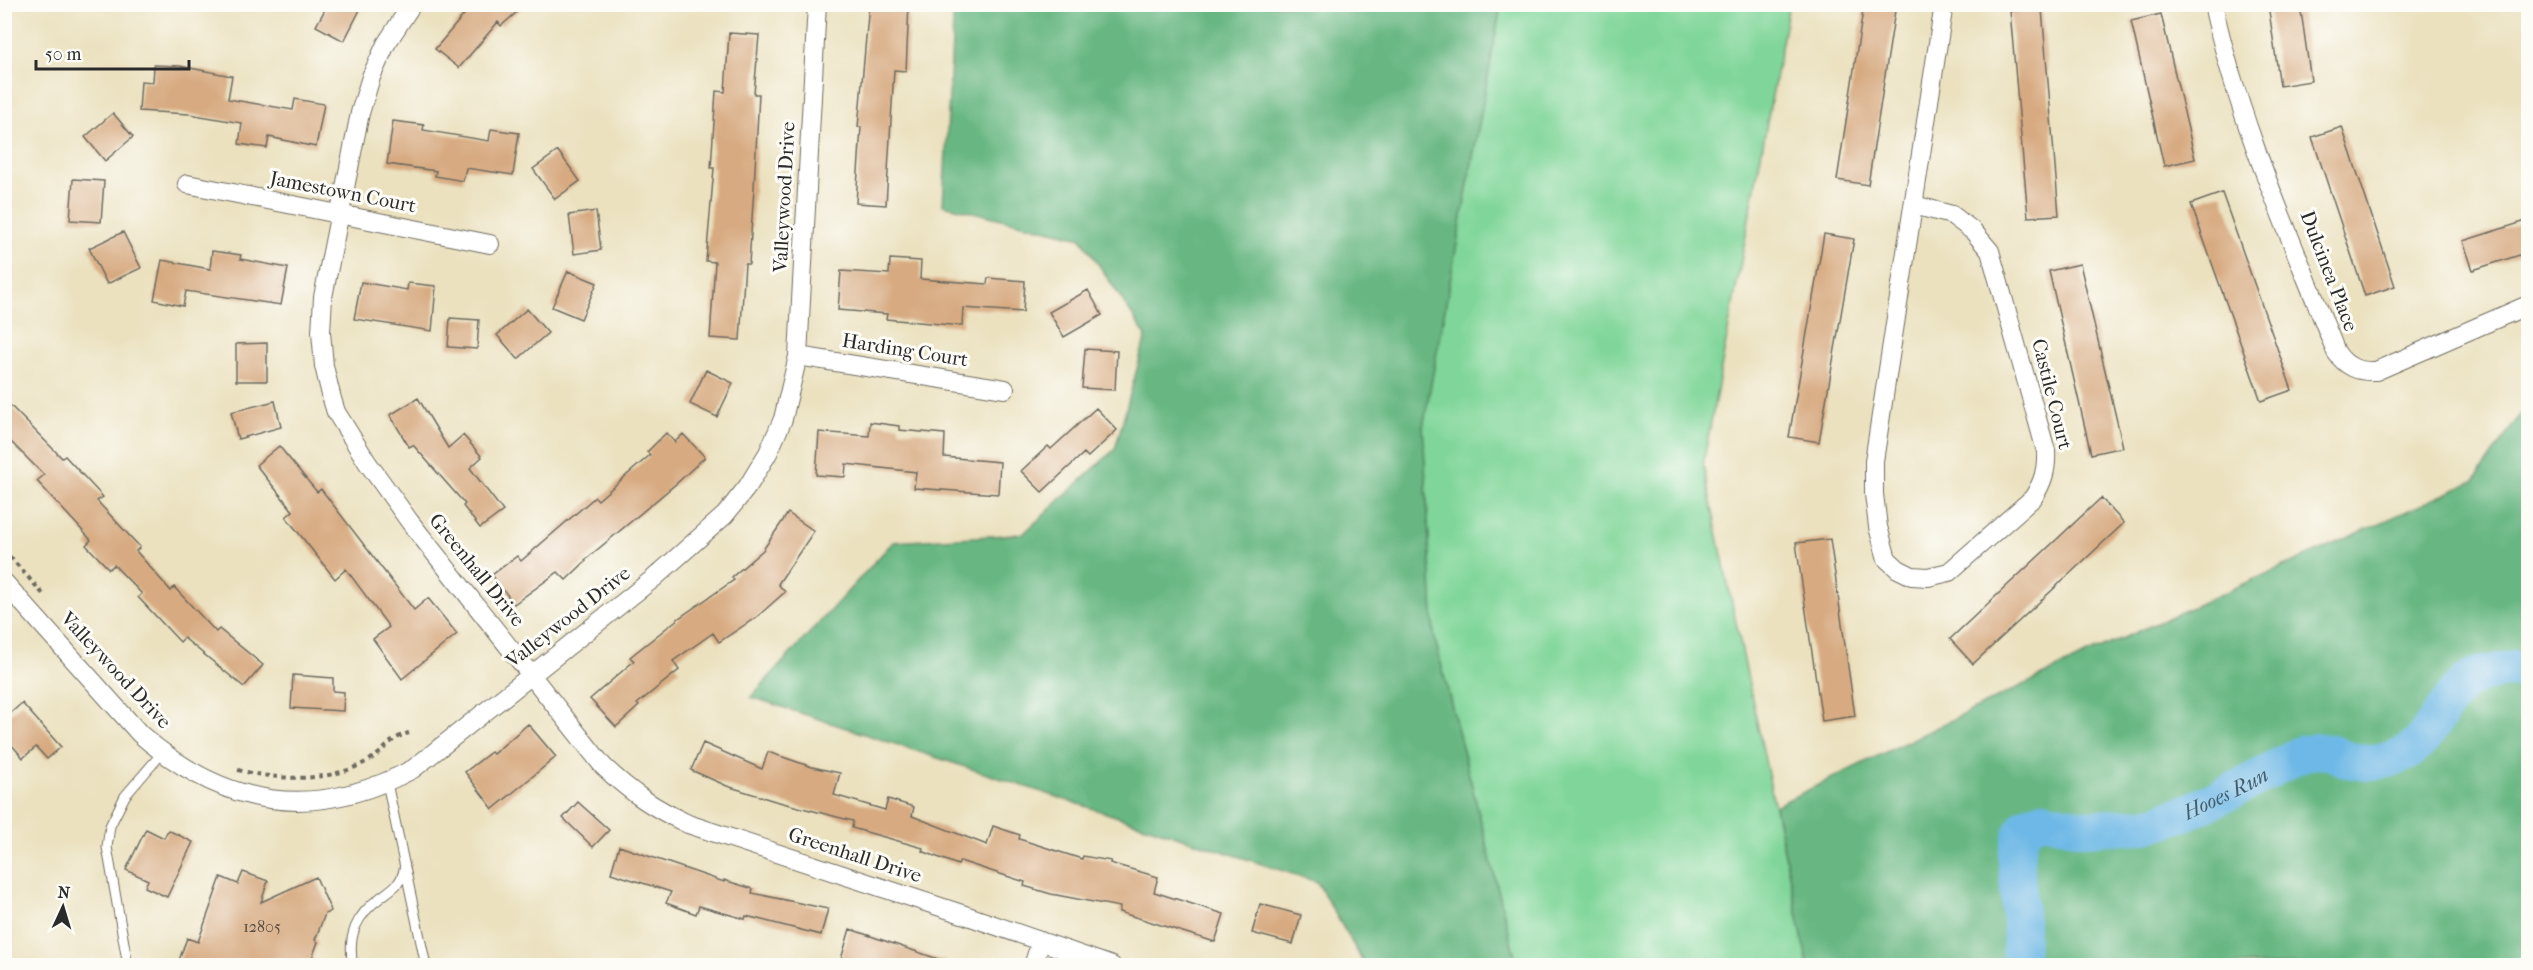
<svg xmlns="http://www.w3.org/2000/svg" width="2533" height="970" viewBox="0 0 2533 970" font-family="'IM FELL French Canon',serif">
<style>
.green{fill:#80d69a;stroke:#568062;stroke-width:1.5}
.forest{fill:#68b782;stroke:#4a7156;stroke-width:1.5}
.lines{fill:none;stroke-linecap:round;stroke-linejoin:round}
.river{stroke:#6db8e6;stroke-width:36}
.building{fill:#d7aa81}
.service-casing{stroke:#6e6b5f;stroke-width:11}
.minor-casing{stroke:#6e6b5f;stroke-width:20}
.path{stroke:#6e6b5f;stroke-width:4;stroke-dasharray:4.5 4.5;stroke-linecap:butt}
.service{stroke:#fff;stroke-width:9}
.minor{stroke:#fff;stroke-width:18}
.labels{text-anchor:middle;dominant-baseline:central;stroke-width:6;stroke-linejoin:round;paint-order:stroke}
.number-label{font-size:16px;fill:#564b40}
.street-label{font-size:20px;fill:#2b2b2b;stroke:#fdfcf7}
.water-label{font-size:21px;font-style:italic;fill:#425c6c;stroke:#fdfcf7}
</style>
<rect width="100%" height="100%" fill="#fdfcf7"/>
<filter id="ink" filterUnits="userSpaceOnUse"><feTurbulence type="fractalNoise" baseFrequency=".0167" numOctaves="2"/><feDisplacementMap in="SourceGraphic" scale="12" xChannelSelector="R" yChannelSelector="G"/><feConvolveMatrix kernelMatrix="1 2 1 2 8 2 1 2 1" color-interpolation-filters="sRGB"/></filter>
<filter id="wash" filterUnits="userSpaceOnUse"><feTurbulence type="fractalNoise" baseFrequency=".008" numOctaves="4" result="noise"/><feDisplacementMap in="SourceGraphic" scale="24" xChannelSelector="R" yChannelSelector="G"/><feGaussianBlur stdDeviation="1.35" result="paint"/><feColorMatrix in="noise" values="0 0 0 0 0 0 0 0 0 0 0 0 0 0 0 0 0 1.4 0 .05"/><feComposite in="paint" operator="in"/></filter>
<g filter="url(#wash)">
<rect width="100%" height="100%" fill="#ebe1bf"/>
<!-- green -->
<path class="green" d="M 1501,5 L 1789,5 L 1703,465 L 1808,965 L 1517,965 L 1434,636 L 1423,427 Z"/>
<!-- forest -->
<path class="forest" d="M 954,5 L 1501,5 L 1423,427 L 1434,636 L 1517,965 L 1365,965 L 1317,882 L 751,697 L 893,542 L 1023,534 L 1115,449 L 1146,336 L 1081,238 L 943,205 Z
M 2528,404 L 2528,965 L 1808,965 L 1775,806 L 2083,656 L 2474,481 Z"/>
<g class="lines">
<!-- river -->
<path class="river" id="s1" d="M 2020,966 L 2021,927 L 2016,859 L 2021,835 L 2025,827 L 2032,822 L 2044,819 L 2082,828 L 2146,826 L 2188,812 L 2247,784 L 2300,754 L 2317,751 L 2329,752 L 2352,761 L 2366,763 L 2393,759 L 2409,752 L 2422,740 L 2456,692 L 2467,682 L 2478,675 L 2514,669 L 2528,669"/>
</g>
<g id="blocks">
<!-- building -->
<path class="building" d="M 328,4 L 363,4 L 344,41 L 316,26 Z
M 473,4 L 526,4 L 501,26 L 498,22 L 459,68 L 435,49 Z
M 869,4 L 909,4 L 906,71 L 894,70 L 886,205 L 856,203 L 861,127 L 858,127 Z
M 1864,4 L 1896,4 L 1868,185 L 1837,180 Z
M 2268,4 L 2300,4 L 2311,81 L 2280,86 Z
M 2042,9 L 2059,215 L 2028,217 L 2010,11 Z
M 2161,14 L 2195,159 L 2164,166 L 2131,21 Z
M 729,33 L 759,35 L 754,94 L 759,94 L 754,188 L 749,264 L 745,264 L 740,340 L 710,338 L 715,262 L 706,261 L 714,168 L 711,168 L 716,91 L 725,92 Z
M 154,65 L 180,66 L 232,76 L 228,99 L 293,110 L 295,99 L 324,104 L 316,147 L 269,137 L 267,148 L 239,144 L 242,123 L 189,114 L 139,111 L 141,81 L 153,82 Z
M 113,113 L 133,137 L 105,161 L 85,137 Z
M 393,121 L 424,125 L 423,130 L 489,141 L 491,129 L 519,133 L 513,175 L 466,168 L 463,181 L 435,176 L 436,171 L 387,164 Z
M 2342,127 L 2395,286 L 2365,296 L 2312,137 Z
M 558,151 L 580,181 L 555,199 L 533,169 Z
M 73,179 L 104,181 L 101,222 L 70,220 Z
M 2222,193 L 2292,390 L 2261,401 L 2191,204 Z
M 596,211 L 601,250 L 574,254 L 569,215 Z
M 2529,220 L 2529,252 L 2473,270 L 2463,241 Z
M 123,232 L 141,268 L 107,284 L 89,248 Z
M 1824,234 L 1854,239 L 1819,442 L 1789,437 Z
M 212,251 L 241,255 L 240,259 L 288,268 L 281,305 L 186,291 L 183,306 L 154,300 L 162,260 L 210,269 Z
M 890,259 L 921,261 L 920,279 L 987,284 L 988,278 L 1025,281 L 1023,312 L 963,308 L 962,326 L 886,319 L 887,314 L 838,310 L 841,271 L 889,274 Z
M 2080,264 L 2123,447 L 2091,454 L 2049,271 Z
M 568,271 L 597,283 L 581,319 L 552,307 Z
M 361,282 L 407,290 L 408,283 L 436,286 L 432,331 L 354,319 Z
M 1088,290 L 1102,315 L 1064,337 L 1049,312 Z
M 527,309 L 548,333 L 518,359 L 497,335 Z
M 450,318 L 479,320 L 477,349 L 448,347 Z
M 267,343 L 267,381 L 236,381 L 236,344 Z
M 1085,349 L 1117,351 L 1115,390 L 1082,388 Z
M 706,370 L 733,383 L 717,417 L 690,404 Z
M 418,398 L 448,448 L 463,435 L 482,457 L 470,468 L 503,511 L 480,528 L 463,506 L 465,504 L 413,445 L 409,447 L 390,415 Z
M 4,399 L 62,458 L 65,456 L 103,497 L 97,501 L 140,547 L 136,551 L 171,591 L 174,587 L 216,632 L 219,629 L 263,665 L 244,687 L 184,638 L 180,642 L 138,597 L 142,594 L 114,565 L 109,569 L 86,545 L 91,540 L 37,481 L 44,475 L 4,435 Z
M 275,401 L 281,427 L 238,439 L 231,412 Z
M 1096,408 L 1117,430 L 1088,457 L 1084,453 L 1042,492 L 1021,471 L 1048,446 L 1051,449 Z
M 870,422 L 899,426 L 899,430 L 945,434 L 944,457 L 1000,462 L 998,494 L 914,488 L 916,472 L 846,464 L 845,477 L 816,475 L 819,432 L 869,436 Z
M 666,433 L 675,442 L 683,434 L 705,457 L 677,483 L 585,560 L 586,561 L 566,580 L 558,572 L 514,604 L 492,575 L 517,556 L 521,561 L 595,497 L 598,500 L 650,455 L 647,452 Z
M 279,446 L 317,492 L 321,489 L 414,610 L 428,598 L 457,634 L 402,679 L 373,639 L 389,627 L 346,569 L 335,579 L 286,517 L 293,511 L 256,465 Z
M 2101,498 L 2124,523 L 1973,664 L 1950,639 Z
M 788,513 L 814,531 L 778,584 L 785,592 L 758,616 L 719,642 L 713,633 L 673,661 L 679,670 L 637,704 L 639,706 L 616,727 L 590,699 L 634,661 L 630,657 L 679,618 L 734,580 L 732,577 L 763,550 Z
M 1830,539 L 1855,716 L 1822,721 L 1796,543 Z
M 293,675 L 333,678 L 333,691 L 344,692 L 343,711 L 291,708 Z
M 22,703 L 61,747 L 47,759 L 36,747 L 23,758 L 4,736 L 4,719 Z
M 528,724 L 556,757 L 493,809 L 465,772 L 491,752 L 493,754 Z
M 703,743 L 762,769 L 768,752 L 812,767 L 840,773 L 834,795 L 885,810 L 888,799 L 914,807 L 912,816 L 987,845 L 993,826 L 1020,835 L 1019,839 L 1082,859 L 1083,856 L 1111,861 L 1110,863 L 1158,877 L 1154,892 L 1224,914 L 1215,942 L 1119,912 L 1120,907 L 1051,894 L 1024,886 L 1025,882 L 960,861 L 958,865 L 922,851 L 923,848 L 852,828 L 853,821 L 775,801 L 727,786 L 691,770 Z
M 578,802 L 609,830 L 593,847 L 563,818 Z
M 146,829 L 164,838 L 168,830 L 193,842 L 167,897 L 145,887 L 148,880 L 126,870 Z
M 619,846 L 724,882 L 724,880 L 753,889 L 752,893 L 828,909 L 821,935 L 746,916 L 745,919 L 699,906 L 696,914 L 666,903 L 671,892 L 611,873 Z
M 243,872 L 268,881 L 261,902 L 316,877 L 331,911 L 325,914 L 315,940 L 318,942 L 309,966 L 177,966 L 187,938 L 198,942 L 221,877 L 238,884 Z
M 1260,904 L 1301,915 L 1293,944 L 1252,933 Z
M 850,929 L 947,962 L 946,966 L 839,966 Z"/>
</g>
</g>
<g filter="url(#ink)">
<use href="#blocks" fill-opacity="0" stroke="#6e6b5f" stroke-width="1.5"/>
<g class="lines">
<!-- service casing -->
<g class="service-casing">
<path id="service" d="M 387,783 L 426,966
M 128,966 L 107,847 L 110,826 L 125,796 L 162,753
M 353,966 C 347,936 356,915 381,897 C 391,889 402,884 404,869"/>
</g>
<!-- minor casing -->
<g class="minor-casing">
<path id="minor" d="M 412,4 L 386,44 L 371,77 L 360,113 L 323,297 L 321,332 L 324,366 L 332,399 L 336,412 L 367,462 L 410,522 L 603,766 C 631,793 654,808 688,824 L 965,915 L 1112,966
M 2213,4 C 2239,124 2291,238 2336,352 C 2346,367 2358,372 2376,371 L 2528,305
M 187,184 L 490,244
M 1914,205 L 1952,215 L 1973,231 L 1990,251 L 2046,451 C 2047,470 2043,482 2033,498 L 1949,572 L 1928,577 L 1912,576 L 1898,569 L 1887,559 L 1878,527 L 1874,494 L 1874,461 L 1944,4
M 798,356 L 1005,389
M 4,582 L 140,734 C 225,808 313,822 413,769 L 654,578 L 725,515 L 748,486 L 768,453 L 783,419 L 798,356 L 817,4
M 1033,966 L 1041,941"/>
</g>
<!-- path -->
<path class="path" d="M 4,550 L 43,594
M 100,658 L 111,670
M 238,770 C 281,781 332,783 371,759 C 389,748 386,740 409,733"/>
<!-- service -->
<use href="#service" class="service"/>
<!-- minor -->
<use href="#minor" class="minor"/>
</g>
</g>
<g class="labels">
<!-- number labels -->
<g class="number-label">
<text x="262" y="926">12805</text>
</g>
<!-- street labels -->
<g class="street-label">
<text transform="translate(343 192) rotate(11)">Jamestown Court</text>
<text transform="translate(784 197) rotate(-87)">Valleywood Drive</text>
<text transform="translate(2329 271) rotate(69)">Dulcinea Place</text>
<text transform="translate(905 350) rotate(9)">Harding Court</text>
<text transform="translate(2052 394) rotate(76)">Castile Court</text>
<text transform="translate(477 570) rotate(51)">Greenhall Drive</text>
<text transform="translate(568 617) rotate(-38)">Valleywood Drive</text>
<text transform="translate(116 670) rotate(47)">Valleywood Drive</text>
<text transform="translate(855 855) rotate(18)">Greenhall Drive</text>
</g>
<!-- water labels -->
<g class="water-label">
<text stroke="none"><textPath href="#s1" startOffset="351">Hooes Run</textPath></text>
</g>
</g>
<!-- margin -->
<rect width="2533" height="970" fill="none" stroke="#fdfcf7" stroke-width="24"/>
<!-- north arrow -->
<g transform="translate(63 907) rotate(4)" stroke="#fdfcf7" stroke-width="4.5" paint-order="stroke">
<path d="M0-4.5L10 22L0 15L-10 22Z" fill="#2b2b2b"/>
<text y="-9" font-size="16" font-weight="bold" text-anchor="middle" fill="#2b2b2b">N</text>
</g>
<!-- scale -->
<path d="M36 60v9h153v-9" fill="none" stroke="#2b2b2b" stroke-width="3"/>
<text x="45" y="60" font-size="18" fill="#2b2b2b" stroke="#fdfcf7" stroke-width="4.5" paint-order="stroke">50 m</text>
</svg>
